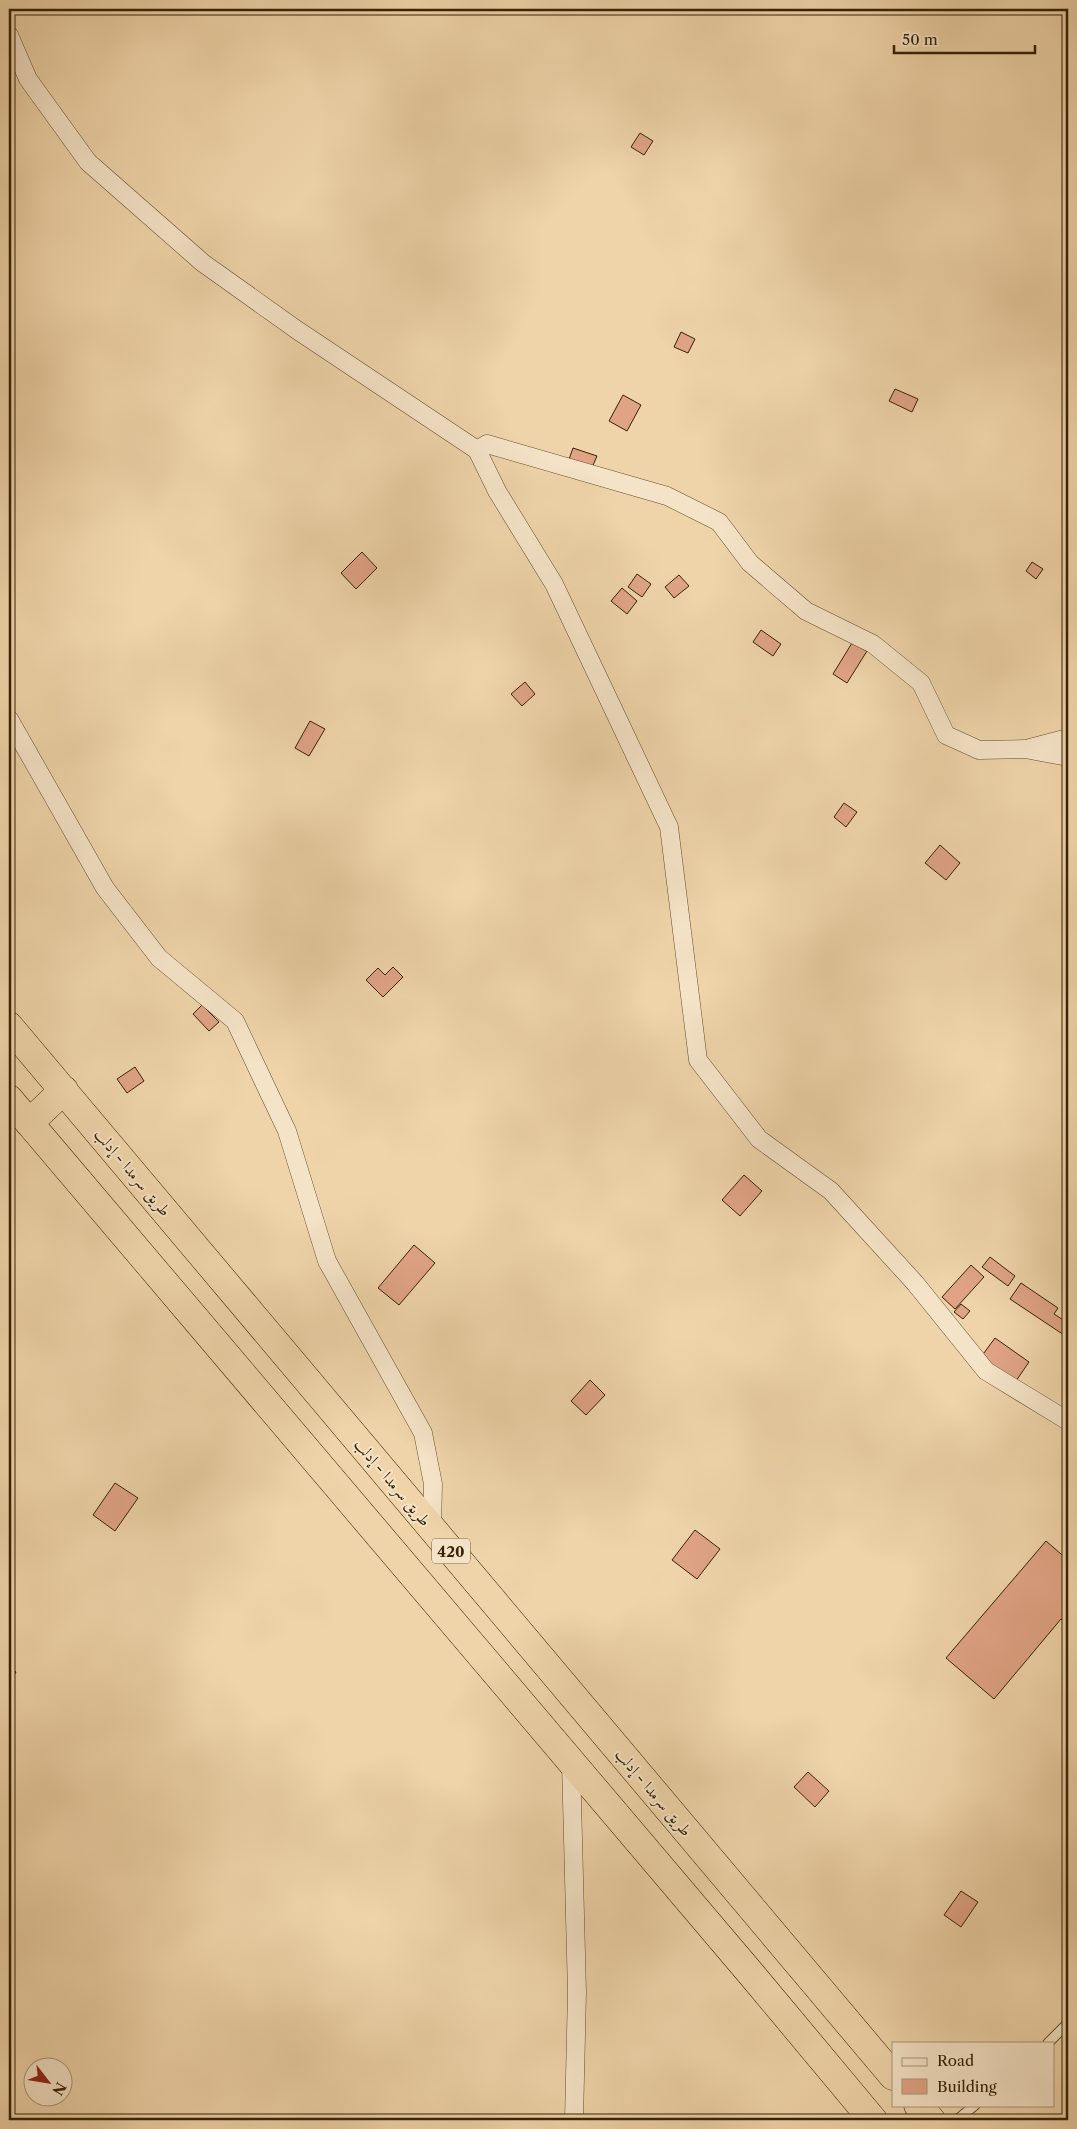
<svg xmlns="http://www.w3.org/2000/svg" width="1077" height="2129" viewBox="0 0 1077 2129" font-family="'Libre Caslon Text',Amiri,serif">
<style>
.building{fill:#e0a485;stroke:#362205}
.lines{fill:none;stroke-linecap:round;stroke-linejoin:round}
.lane-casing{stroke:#644e2e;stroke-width:11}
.street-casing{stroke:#644e2e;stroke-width:19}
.highway-casing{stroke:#362205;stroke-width:29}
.lane{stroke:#f5e3c7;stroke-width:9}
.street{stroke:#f5e3c7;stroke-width:18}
.highway{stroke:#efd4a9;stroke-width:28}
.labels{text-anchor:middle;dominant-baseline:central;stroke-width:4;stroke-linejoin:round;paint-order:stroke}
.shield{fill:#f5e3c7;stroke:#6f5c3f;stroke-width:1}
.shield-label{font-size:15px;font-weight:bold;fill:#362205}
.street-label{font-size:16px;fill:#362205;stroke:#f5e3c7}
</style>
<rect width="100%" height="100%" fill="#efd4a9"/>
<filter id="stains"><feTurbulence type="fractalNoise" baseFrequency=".004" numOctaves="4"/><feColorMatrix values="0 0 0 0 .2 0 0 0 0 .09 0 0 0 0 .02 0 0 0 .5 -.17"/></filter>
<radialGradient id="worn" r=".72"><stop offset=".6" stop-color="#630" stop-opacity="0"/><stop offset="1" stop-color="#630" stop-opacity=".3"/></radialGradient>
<!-- building -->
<path class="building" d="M 640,133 L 653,141 L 644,155 L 631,147 Z
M 681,332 L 695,339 L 688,353 L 674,347 Z
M 895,389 L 918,399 L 912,412 L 889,401 Z
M 623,395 L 641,405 L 627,431 L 609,421 Z
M 573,448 L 597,456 L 591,470 L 568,462 Z
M 362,552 L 377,568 L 356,589 L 341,573 Z
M 1032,562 L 1043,569 L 1036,579 L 1026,571 Z
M 637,574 L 651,584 L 642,597 L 628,587 Z
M 679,575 L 689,586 L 674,598 L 665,587 Z
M 622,588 L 637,601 L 627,614 L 611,601 Z
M 761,630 L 781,644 L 773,656 L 753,642 Z
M 852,643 L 867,651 L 847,683 L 833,674 Z
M 525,682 L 535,694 L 522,706 L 511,694 Z
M 310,721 L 325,729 L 309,756 L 295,748 Z
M 844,803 L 857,812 L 846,827 L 834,817 Z
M 940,845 L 960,863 L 946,880 L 925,863 Z
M 393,967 L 403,977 L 383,997 L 366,980 L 378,968 L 385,975 Z
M 202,1005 L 219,1022 L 209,1031 L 193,1014 Z
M 135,1067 L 144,1081 L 127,1093 L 117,1079 Z
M 744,1175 L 762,1191 L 740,1216 L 722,1200 Z
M 414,1245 L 435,1263 L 399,1305 L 378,1288 Z
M 990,1257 L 1015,1276 L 1008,1286 L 982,1267 Z
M 971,1265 L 984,1277 L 955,1309 L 942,1297 Z
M 1021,1283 L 1058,1308 L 1054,1314 L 1068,1323 L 1068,1328 L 1064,1335 L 1010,1299 Z
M 961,1304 L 970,1311 L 963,1319 L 954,1312 Z
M 995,1338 L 1029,1362 L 1016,1381 L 981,1357 Z
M 590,1380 L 605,1395 L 586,1415 L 571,1401 Z
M 115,1483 L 138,1498 L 115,1531 L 93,1515 Z
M 695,1530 L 720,1549 L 697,1579 L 672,1560 Z
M 1046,1541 L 1068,1560 L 1068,1625 L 1061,1619 L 994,1699 L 946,1658 Z
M 9,1668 L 16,1672 L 9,1684 Z
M 808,1772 L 829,1791 L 815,1807 L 794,1787 Z
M 961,1891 L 978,1902 L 961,1927 L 944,1915 Z"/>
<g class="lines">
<!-- lane casing -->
<g class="lane-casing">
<path id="lane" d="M 1048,2043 L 1068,2023
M 957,2120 L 975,2105"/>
</g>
<!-- street casing -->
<g class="street-casing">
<path id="street" d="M 9,35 L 28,79 L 88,162 L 203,263 L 297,330 L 477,450 L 497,491 L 554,584 L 669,827 L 698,1060 L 759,1139 L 831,1191 L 915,1283 L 986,1371 L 1068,1421
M 477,450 L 487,444 L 667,496 L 719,522 L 750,563 L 806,611 L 873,644 L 921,683 L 946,735 L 979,750 L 1025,749 L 1068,757
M 9,719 L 105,888 L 159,958 L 235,1021 L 287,1131 L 327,1261 L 423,1433 L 433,1484 L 432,1528
M 1030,748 L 1068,738
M 571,1762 L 577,1992 L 574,2120"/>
</g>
<!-- highway casing -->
<g class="highway-casing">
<path id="highway" d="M 9,1026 L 893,2076
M 9,1099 L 752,1975 L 873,2120
M 29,1123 L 64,1090
M 918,2105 L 931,2120"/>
</g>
<!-- lane -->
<use href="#lane" class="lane"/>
<!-- street -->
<use href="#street" class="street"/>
<!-- highway -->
<use href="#highway" class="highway"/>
</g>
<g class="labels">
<!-- shield labels -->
<rect class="shield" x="432" y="1538.5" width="38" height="25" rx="4"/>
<g class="shield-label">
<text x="451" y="1551">420</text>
</g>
<!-- street labels -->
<g class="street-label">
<text transform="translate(133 1172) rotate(50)">طريق سرمدا - إدلب</text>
<text transform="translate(393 1482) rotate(50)">طريق سرمدا - إدلب</text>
<text transform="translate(654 1792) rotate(50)">طريق سرمدا - إدلب</text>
</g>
</g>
<!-- margin -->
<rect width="1077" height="2129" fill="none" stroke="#efd4a9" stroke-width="30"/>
<rect x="10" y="10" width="1057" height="2109" fill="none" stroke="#362205" stroke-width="2.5"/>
<rect x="15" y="15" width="1047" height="2099" fill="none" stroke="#362205"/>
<!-- legend -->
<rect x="892" y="2042" width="162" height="65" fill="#f5e3c7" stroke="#a99679"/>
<rect x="902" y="2058" width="25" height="8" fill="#f5e3c7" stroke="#a99679"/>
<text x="937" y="2066" font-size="15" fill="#362205">Road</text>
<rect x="902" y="2079" width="25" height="15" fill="#e0a485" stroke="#a99679"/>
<text x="937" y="2092" font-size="15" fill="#362205">Building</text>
<!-- north arrow -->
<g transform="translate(48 2082) rotate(121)"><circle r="24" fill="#f5e3c7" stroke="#a99679"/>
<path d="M0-4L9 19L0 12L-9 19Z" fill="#8f2418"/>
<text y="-8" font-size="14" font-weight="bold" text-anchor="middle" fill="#362205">N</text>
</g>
<!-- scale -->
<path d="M894 45v8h141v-8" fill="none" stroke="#362205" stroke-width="2.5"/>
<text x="902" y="45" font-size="15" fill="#362205" stroke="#f5e3c7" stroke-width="4" paint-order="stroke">50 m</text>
<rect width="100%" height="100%" filter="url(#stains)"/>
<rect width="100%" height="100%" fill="url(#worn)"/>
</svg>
